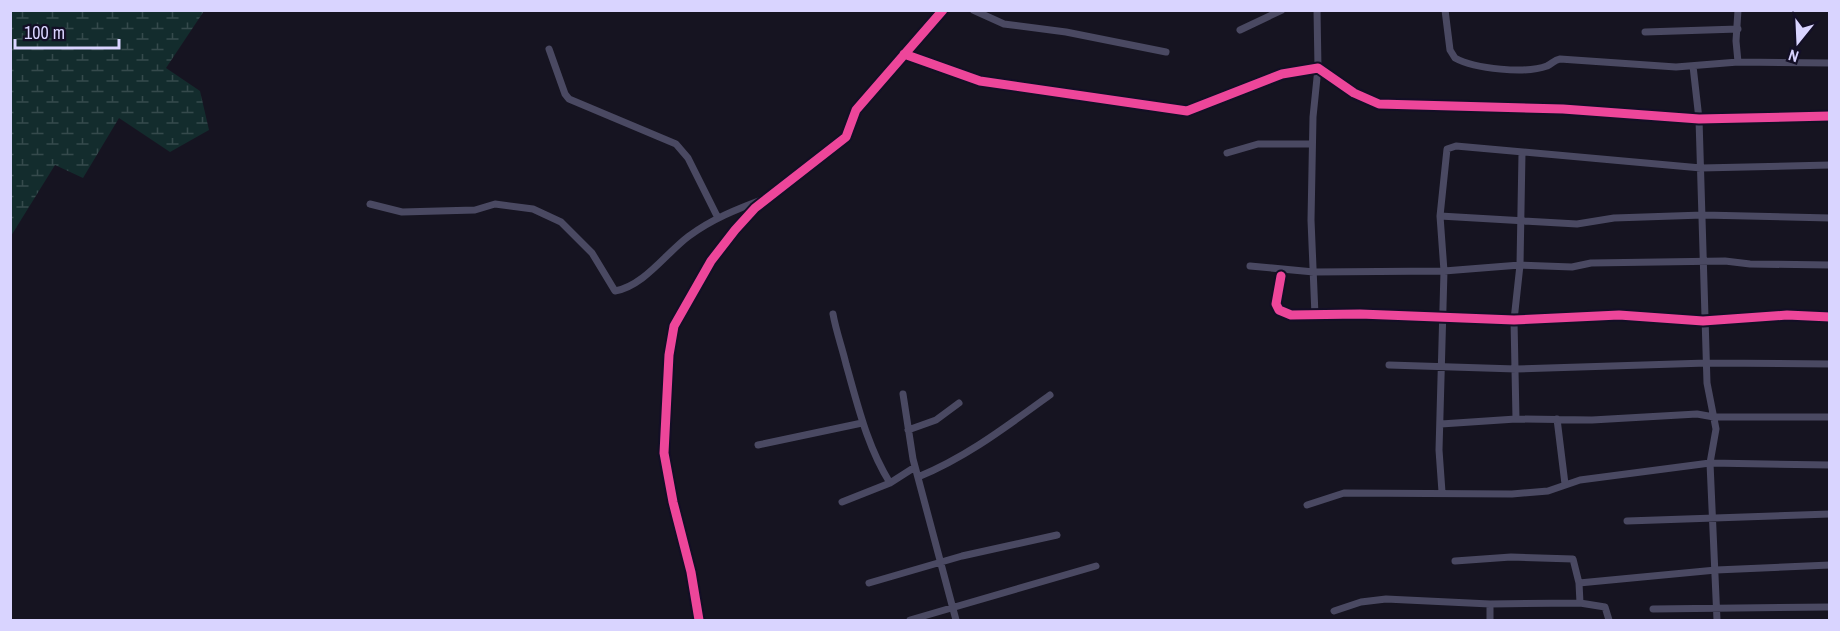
<svg xmlns="http://www.w3.org/2000/svg" width="1840" height="631" viewBox="0 0 1840 631" font-family="'Archivo Narrow',sans-serif">
<style>
.wetland{fill:url(#wetland-marsh)}
.lines{fill:none;stroke-linecap:round;stroke-linejoin:round}
.minor{stroke:#4a4962;stroke-width:7}
.cycleway-casing{stroke:#130f26;stroke-width:13}
.cycleway{stroke:#ed469a;stroke-width:9}
</style>
<defs>
<pattern id="wetland-marsh" width="20" height="14" patternUnits="userSpaceOnUse" patternTransform="scale(1.5)"><rect width="20" height="14" fill="#132c2d"/><path d="M1 5h8M5 5V1M11 12h8M15 12V8" fill="none" stroke="#354a4c"/></pattern>
</defs>
<rect width="100%" height="100%" fill="#161421"/>
<!-- wetland -->
<path class="wetland" d="M 11,10 L 204,11 L 166,68 L 200,91 L 209,130 L 170,152 L 119,118 L 83,178 L 55,165 L 11,236 Z"/>
<g class="lines">
<!-- minor -->
<path class="minor" d="M 973,10 L 1004,24 L 1066,32 L 1166,52
M 1445,10 L 1450,50 L 1455,58 C 1475,69 1526,74 1547,66 C 1553,63 1554,60 1560,59 L 1676,67 L 1738,62 L 1830,63
M 1240,30 L 1282,10
M 1645,32 L 1738,29
M 549,49 L 565,94 L 569,99 L 676,144 L 688,158 L 718,218
M 904,54 L 980,81 L 1187,111 L 1282,74 L 1318,68 L 1354,93 L 1379,104 L 1563,109 L 1699,119 L 1830,116
M 1738,62 L 1736,41 L 1738,10
M 1693,66 L 1699,119 L 1707,383 L 1716,429 L 1710,463 L 1717,620
M 1227,153 L 1258,144 L 1312,144
M 370,204 L 402,212 L 475,210 L 495,204 L 533,209 L 561,222 L 592,253 L 615,291 C 644,286 666,253 689,236 C 712,219 737,209 764,199
M 1440,216 L 1577,224 L 1614,218 L 1703,215 L 1830,218
M 1250,266 L 1314,272 L 1444,271 L 1520,265 L 1572,267 L 1591,263 L 1725,261 L 1750,264 L 1830,265
M 1281,276 L 1276,304 L 1279,310 L 1291,315 L 1360,314 L 1514,320 L 1619,315 L 1703,321 L 1787,315 L 1830,317
M 833,314 C 836,331 842,347 846,364 C 858,406 867,446 890,483
M 1315,315 L 1311,220 L 1313,117 L 1318,68 L 1317,10
M 1389,365 L 1516,369 L 1707,363 L 1830,364
M 903,394 L 913,459 L 956,620
M 1516,419 L 1514,320 L 1520,265 L 1522,153
M 1557,419 L 1565,484
M 1441,424 L 1516,419 L 1592,420 L 1697,414 L 1714,417 L 1830,417
M 908,430 L 936,420 L 959,403
M 758,445 L 862,423
M 918,477 C 967,457 1007,426 1050,395
M 1442,492 L 1439,450 L 1444,271 L 1440,216 L 1447,149 L 1456,146 L 1701,168 L 1830,165
M 842,502 L 890,483 L 915,467
M 1307,505 L 1344,493 L 1512,494 L 1548,491 L 1580,480 L 1710,463 L 1830,465
M 1627,521 L 1830,514
M 1455,561 L 1511,557 L 1573,559 L 1579,583 L 1580,603
M 869,583 L 962,556 L 1057,535
M 1579,583 L 1716,570 L 1830,565
M 1490,604 L 1490,620
M 1653,609 L 1830,607
M 1334,611 L 1361,602 L 1386,599 L 1490,604 L 1580,603 L 1605,607 L 1609,620
M 699,620 L 691,572 L 673,502 L 664,453 L 669,355 L 674,326 L 711,261 L 735,230 L 755,208 L 846,137 L 856,110 L 943,10
M 910,620 L 1096,566"/>
<!-- cycleway casing -->
<g class="cycleway-casing">
<path id="cycleway" d="M 904,54 L 980,81 L 1187,111 L 1282,74 L 1318,68 L 1354,93 L 1379,104 L 1563,109 L 1699,119 L 1830,116
M 1281,276 L 1276,304 L 1279,310 L 1291,315 L 1360,314 L 1514,320 L 1619,315 L 1703,321 L 1787,315 L 1830,317
M 699,620 L 691,572 L 673,502 L 664,453 L 669,355 L 674,326 L 711,261 L 735,230 L 755,208 L 846,137 L 856,110 L 943,10"/>
</g>
<!-- cycleway -->
<use href="#cycleway" class="cycleway"/>
</g>
<!-- border -->
<rect width="1840" height="631" fill="none" stroke="#d9d4ff" stroke-width="24"/>
<!-- north arrow -->
<g transform="translate(1798 42) rotate(198)" stroke="#130f26" stroke-width="4.5" paint-order="stroke">
<path d="M0-4.5L10 22L0 15L-10 22Z" fill="#d9d4ff"/>
<text y="-9" font-size="16" font-weight="bold" text-anchor="middle" fill="#d9d4ff">N</text>
</g>
<!-- scale -->
<path d="M15 39v9h104v-9" fill="none" stroke="#d9d4ff" stroke-width="3"/>
<text x="24" y="39" font-size="18" fill="#d9d4ff" stroke="#130f26" stroke-width="4.5" paint-order="stroke">100 m</text>
</svg>
